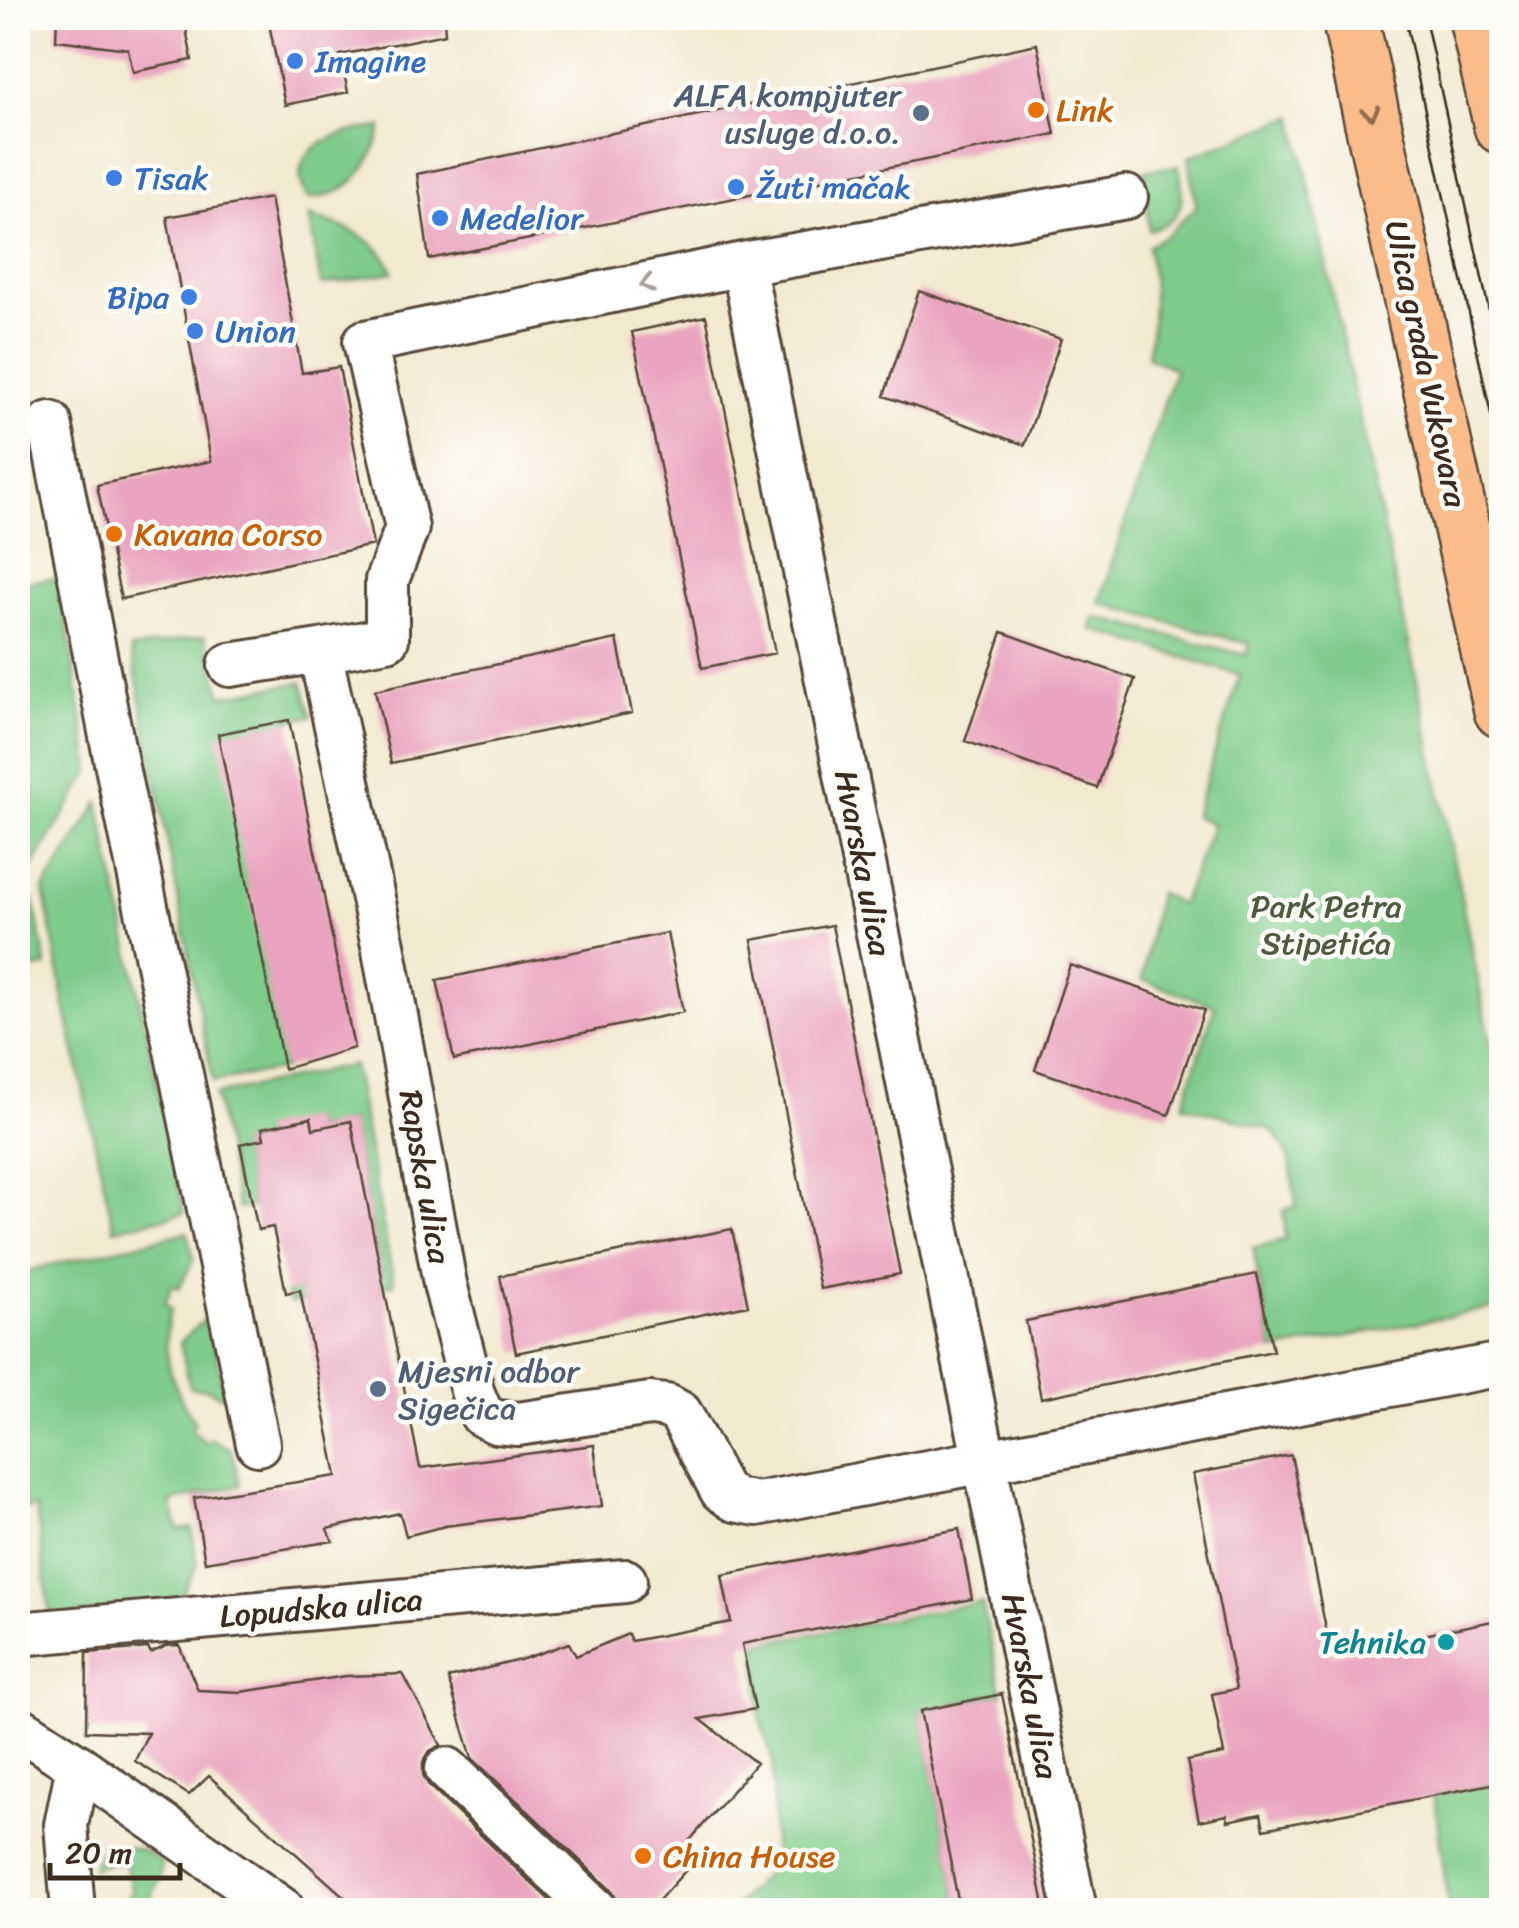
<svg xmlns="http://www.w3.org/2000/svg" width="1519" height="1928" viewBox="0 0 1519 1928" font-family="Sriracha,sans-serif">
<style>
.green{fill:#7ecb8a;stroke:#5c7a54;stroke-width:2.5}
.building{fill:#eaa4bf}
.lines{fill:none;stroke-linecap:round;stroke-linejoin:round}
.minor-casing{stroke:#574739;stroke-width:48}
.major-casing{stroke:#574739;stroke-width:60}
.minor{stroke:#fff;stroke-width:42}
.major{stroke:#f9bc8a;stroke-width:55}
.tram{stroke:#3b2a1e;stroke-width:2.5}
.oneway{stroke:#906c4f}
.oneway2{stroke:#a79f9a}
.shop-dot{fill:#3f7fe0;stroke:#fdfcf7;stroke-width:4}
.food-dot{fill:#e8710a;stroke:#fdfcf7;stroke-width:4}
.service-dot{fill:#5c6f8a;stroke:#fdfcf7;stroke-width:4}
.culture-dot{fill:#0f9aa8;stroke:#fdfcf7;stroke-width:4}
.labels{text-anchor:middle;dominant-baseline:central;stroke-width:9;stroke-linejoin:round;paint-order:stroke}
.shop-label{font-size:32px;fill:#366cbe;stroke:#fdfcf7;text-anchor:start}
.service-label{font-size:32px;fill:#4e5e75;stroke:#fdfcf7;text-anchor:end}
.food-label{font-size:32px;fill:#c56008;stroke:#fdfcf7;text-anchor:start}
.street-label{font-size:32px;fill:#3b2a1e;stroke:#fdfcf7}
.park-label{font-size:32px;fill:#4f5a3e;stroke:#fdfcf7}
.culture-label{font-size:32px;fill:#0d838f;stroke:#fdfcf7;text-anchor:end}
</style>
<rect width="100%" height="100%" fill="#fdfcf7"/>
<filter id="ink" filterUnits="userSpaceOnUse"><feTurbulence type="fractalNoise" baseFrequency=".01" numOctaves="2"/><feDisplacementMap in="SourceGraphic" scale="20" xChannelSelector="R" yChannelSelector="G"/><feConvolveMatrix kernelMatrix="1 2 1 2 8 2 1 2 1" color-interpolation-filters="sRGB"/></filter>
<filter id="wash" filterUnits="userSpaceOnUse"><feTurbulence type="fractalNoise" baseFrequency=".0048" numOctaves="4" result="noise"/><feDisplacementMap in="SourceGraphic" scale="40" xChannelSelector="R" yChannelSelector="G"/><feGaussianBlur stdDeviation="2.25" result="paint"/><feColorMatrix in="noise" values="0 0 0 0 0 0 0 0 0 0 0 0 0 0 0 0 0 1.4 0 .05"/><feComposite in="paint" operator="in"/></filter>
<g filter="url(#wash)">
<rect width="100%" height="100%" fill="#f3e9d1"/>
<!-- green -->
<path class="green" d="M 1294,116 L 1418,686 L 1501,1093 L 1502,1306 L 1273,1351 L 1253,1248 L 1286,1239 L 1283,1210 L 1296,1207 C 1293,1180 1292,1147 1270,1129 L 1183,1105 L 1215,1006 L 1142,980 L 1158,892 L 1181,905 L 1213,824 L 1194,816 L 1240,675 L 1091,629 L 1095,617 L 1246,655 L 1249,644 L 1099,603 L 1175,369 L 1147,357 C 1155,315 1155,289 1148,246 L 1168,234 L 1196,207 L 1189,157 Z
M 382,127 C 373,165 349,199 307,198 C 280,147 342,130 382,127 Z
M 1179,166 C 1184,196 1187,221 1149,230 L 1144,171 Z
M 309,216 C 343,226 379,237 393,272 L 321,285 Z
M 59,578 L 91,771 L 18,890 L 18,583 Z
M 205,636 L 222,696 L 302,682 L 312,716 L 289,720 L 284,1069 L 213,1082 L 131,649 Z
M 99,803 L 184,1213 L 114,1229 L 65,1007 L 44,889 Z
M 33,899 L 47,967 L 18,971 L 18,919 Z
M 353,1065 L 394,1284 L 290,1303 L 286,1293 L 382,1273 L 351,1121 L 313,1129 L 311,1118 L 264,1139 L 241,1144 L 253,1206 L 238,1209 L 215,1095 Z
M 187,1232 L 194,1259 L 179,1288 L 172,1285 L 165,1304 L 171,1308 C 159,1350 171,1387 195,1422 L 191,1430 L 207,1443 L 211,1439 L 231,1449 L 240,1485 L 171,1502 L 178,1530 L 192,1528 L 197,1564 L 177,1607 L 50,1616 L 36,1508 L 18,1510 L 18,1273 Z
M 209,1316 L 225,1398 L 207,1389 L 190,1388 L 180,1342 Z
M 982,1602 L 1002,1694 L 920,1711 L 960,1910 L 731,1910 L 773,1867 L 773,1762 L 760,1718 L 757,1644 Z
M 1501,1782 L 1501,1910 L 1449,1910 L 1434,1795 Z
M 129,1847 L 145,1851 L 161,1862 C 163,1879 150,1893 148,1910 L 130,1910 L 127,1896 L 132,1893 L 125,1862 L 92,1868 L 101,1849 L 109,1854 L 117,1848 Z"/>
<g id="blocks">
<!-- building -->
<path class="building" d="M 57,18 L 184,18 L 192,60 L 133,72 L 128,49 L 56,40 Z
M 268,18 L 444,18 L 445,34 L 340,55 L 348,92 L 285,105 Z
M 1037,44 L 1055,134 L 429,259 L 417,174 Z
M 270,198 L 302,373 L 339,367 L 373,545 L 121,599 L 97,485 L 211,461 L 167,217 Z
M 919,291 L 1061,339 L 1025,445 L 884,396 Z
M 706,316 L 775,653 L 702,668 L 632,332 Z
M 1002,632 L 1135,679 L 1097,788 L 965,741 Z
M 617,639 L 632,713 L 391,763 L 375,690 Z
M 289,720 L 354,1048 L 284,1069 L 218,734 Z
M 832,925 L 900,1274 L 820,1289 L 752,940 Z
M 667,933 L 683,1012 L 454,1060 L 437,980 Z
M 1070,965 L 1204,1010 L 1169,1115 L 1035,1070 Z
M 311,1118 L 313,1129 L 351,1121 L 420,1468 L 594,1445 L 602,1506 L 445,1526 L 406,1536 L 400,1513 L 327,1529 L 333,1541 L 205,1562 L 194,1498 L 337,1476 L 300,1290 L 286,1293 L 273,1227 L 258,1230 L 240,1144 L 264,1139 L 262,1128 Z
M 732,1229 L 748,1305 L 516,1353 L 500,1276 Z
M 1257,1274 L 1273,1351 L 1041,1398 L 1026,1321 Z
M 1291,1455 L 1331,1654 L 1502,1619 L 1502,1782 L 1264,1829 L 1261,1814 L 1228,1821 L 1227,1815 L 1199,1821 L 1187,1761 L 1224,1754 L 1212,1694 L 1236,1689 L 1193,1474 Z
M 959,1529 L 972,1599 L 742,1644 L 755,1709 L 700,1719 L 756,1763 L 674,1859 L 686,1870 L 650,1910 L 620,1910 L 613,1892 L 472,1758 L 448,1678 L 520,1660 L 569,1643 L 576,1656 L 628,1634 L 631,1641 L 731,1622 L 722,1575 Z
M 179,1645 L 198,1690 L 241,1692 L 346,1676 L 403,1674 L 441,1745 L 430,1751 L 423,1762 L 423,1775 L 429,1786 L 560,1910 L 359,1910 L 209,1776 L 189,1795 L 135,1761 L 148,1733 L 86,1731 L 87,1653 L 148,1648 L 151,1653 L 166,1646 Z
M 1002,1694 L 1045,1910 L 960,1910 L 920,1711 Z"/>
</g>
</g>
<g filter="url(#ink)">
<use href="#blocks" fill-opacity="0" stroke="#574739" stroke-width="2.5"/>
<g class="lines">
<!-- minor casing -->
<g class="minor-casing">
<path id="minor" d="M 743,264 L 1075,1910
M 50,423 L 116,762 L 258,1444
M 320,651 L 387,639 L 387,580 L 407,528 L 365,342 L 743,264 L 1126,197
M 230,665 L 320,651 L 383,945 L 445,1284 L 473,1394 L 482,1415 L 496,1422 L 518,1424 L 650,1404 L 667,1406 L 680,1413 L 722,1491 L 735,1500 L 757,1504 L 1502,1364
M 18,1634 L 625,1581
M 18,1727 L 78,1766 L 283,1910
M 447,1769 L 596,1910
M 73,1910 L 66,1825 L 78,1766"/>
</g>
<!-- major casing -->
<g class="major-casing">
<path id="major" d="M 1350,18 L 1502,710
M 1477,18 L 1502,126"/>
</g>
<!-- minor -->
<use href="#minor" class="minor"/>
<!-- major -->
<use href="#major" class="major"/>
<!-- tram -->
<path class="tram" d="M 1405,18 L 1502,465
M 1425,18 L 1502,370"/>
</g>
<!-- one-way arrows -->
<defs><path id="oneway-chevron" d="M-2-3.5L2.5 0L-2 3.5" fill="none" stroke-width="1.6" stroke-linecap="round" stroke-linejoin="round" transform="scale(2.5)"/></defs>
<use class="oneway" href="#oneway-chevron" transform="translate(1371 113) rotate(78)"/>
<use class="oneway2" href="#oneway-chevron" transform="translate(647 284) rotate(168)"/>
</g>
<!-- markers -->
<g class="shop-dot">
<circle cx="295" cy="61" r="10"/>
<circle cx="114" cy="178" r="10"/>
<circle cx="736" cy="187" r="10"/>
<circle cx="440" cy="218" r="10"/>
<circle cx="189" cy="297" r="10"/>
<circle cx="195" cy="331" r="10"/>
</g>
<g class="food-dot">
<circle cx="1036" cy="110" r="10"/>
<circle cx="114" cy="534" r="10"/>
<circle cx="643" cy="1856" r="10"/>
</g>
<g class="service-dot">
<circle cx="921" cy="113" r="10"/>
<circle cx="378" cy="1389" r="10"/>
</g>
<circle class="culture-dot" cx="1446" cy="1642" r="10"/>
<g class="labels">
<!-- shop labels -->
<g class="shop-label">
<text x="315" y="61">Imagine</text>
<text x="134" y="178">Tisak</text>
<text x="756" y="187">Žuti mačak</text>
<text x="460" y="218">Medelior</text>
<text x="169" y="297" text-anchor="end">Bipa</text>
<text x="215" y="331">Union</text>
</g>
<!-- service labels -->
<g class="service-label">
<text x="901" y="95">ALFA kompjuter<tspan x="901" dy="37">usluge d.o.o.</tspan></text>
<text x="398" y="1371" text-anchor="start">Mjesni odbor<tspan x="398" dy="37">Sigečica</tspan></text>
</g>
<!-- food labels -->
<g class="food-label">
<text x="1056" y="110">Link</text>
<text x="134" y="534">Kavana Corso</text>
<text x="663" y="1856">China House</text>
</g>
<!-- street labels -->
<g class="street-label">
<text transform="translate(1426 364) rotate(78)">Ulica grada Vukovara</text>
<text transform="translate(863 863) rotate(79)">Hvarska ulica</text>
<text transform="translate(425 1177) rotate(80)">Rapska ulica</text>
<text transform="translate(321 1608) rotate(-5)">Lopudska ulica</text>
<text transform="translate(1030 1686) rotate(79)">Hvarska ulica</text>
</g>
<!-- park labels -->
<g class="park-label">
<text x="1326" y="906">Park Petra<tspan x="1326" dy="37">Stipetića</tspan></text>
</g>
<!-- culture labels -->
<g class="culture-label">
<text x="1426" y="1642">Tehnika</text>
</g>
</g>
<!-- margin -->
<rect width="1519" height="1928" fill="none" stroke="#fdfcf7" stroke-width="60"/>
<!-- scale -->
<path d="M50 1863v15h130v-15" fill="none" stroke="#3b2a1e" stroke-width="5"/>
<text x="65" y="1863" font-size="30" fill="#3b2a1e" stroke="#fdfcf7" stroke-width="8" paint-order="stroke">20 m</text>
</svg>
